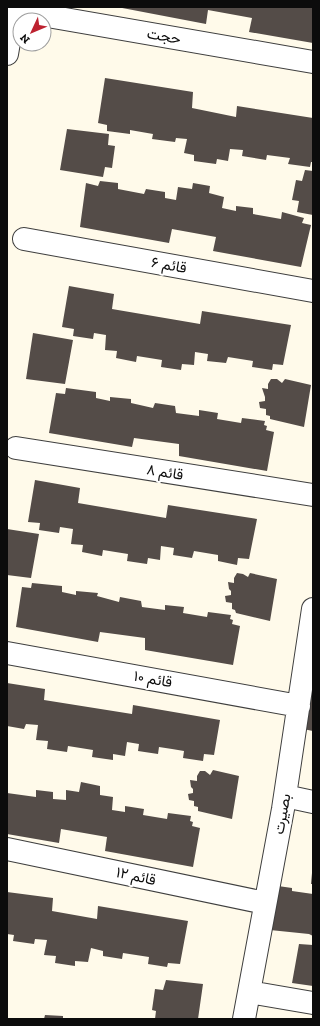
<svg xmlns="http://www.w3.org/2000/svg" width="320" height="1026" viewBox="0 0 320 1026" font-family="'Zilla Slab',Vazirmatn,serif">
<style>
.building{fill:#544c48}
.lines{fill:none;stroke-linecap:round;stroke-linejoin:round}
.minor-casing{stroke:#3f3f3f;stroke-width:24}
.tertiary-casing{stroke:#3f3f3f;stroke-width:24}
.minor{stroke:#fff;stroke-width:22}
.tertiary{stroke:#fff;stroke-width:22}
.labels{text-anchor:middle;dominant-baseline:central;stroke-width:4;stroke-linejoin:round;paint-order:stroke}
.street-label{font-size:15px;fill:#0c0c0c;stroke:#fff}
</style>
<rect width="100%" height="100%" fill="#fffaea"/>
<!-- building -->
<path class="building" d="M 117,7 L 313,7 L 313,43 L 249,32 L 252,18 L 208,10 L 206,24 Z
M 105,78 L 193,92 L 192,108 L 236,117 L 237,106 L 313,118 L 313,162 L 311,162 L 310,167 L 288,164 L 290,158 L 267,155 L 266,160 L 242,156 L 243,150 L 230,149 L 228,161 L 217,159 L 216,164 L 194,161 L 194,155 L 184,153 L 187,139 L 176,138 L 175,142 L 152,139 L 153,134 L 130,130 L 130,134 L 107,131 L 107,125 L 98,123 Z
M 67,129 L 109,134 L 108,145 L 115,146 L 112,168 L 105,167 L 103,177 L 60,170 Z
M 305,170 L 313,171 L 313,215 L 297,212 L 299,201 L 292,200 L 296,180 L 302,181 Z
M 100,181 L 118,183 L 118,189 L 144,194 L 146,189 L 165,192 L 165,198 L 176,200 L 178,187 L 192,189 L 193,183 L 210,186 L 209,193 L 224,197 L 222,208 L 236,211 L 236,206 L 253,208 L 253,214 L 281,219 L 282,212 L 304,218 L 302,223 L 311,225 L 301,267 L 213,251 L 216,237 L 172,229 L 169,243 L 80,227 L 86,183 L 98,186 Z
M 69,286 L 114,294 L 112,309 L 200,324 L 202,311 L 291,325 L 283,365 L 273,364 L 272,370 L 252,367 L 253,361 L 228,357 L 226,363 L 207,361 L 208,354 L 195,352 L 194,365 L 182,364 L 181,370 L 161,367 L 162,360 L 137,356 L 136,362 L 116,358 L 117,351 L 105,350 L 106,335 L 94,333 L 93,339 L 73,336 L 74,329 L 62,327 Z
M 33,333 L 73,340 L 65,384 L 26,379 Z
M 271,379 L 277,379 L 282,383 L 285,379 L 311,385 L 304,427 L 270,419 L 270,416 L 266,415 L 266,409 L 260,408 L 259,402 L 265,401 L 265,397 L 262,388 L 268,389 L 268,384 Z
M 66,388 L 96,392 L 96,398 L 110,401 L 110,397 L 131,399 L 131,403 L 153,408 L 155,403 L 175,406 L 176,413 L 199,416 L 199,410 L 218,413 L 217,419 L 241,423 L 242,418 L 265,421 L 264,425 L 267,426 L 266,430 L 274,432 L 267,471 L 179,456 L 179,444 L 134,438 L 132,447 L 49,433 L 56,393 L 65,394 Z
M 35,480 L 80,488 L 78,503 L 166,518 L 168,505 L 257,519 L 249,559 L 238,558 L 237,565 L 218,561 L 218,555 L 194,551 L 192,558 L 173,555 L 174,548 L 161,546 L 160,560 L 148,558 L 147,564 L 127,561 L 128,554 L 103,550 L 102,556 L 82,552 L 83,545 L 71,544 L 73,529 L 60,527 L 59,533 L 39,530 L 40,523 L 28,522 Z
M 7,529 L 39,534 L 31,578 L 7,575 Z
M 237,573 L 243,574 L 248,577 L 250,573 L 277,579 L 270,621 L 236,613 L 235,610 L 232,609 L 232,603 L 226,602 L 225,596 L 231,595 L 231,591 L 229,589 L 228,582 L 234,583 L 234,578 Z
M 32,583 L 62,586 L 62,592 L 76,595 L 76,591 L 98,593 L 97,596 L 119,602 L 120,597 L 141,601 L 142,607 L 165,610 L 165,605 L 184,607 L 183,613 L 207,617 L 208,612 L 231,615 L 230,619 L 233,620 L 232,624 L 240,626 L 233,665 L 145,650 L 145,638 L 100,632 L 98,642 L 16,627 L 22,587 L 31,588 Z
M 7,683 L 45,689 L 44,700 L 132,714 L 133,705 L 220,720 L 214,755 L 204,754 L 203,761 L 183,758 L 184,751 L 172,749 L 159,747 L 158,754 L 138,751 L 139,744 L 127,742 L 125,756 L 113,754 L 113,760 L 92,757 L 93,750 L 68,746 L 67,752 L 47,749 L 48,741 L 36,740 L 38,725 L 26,724 L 24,729 L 7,726 Z
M 311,687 L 313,687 L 313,731 L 303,729 Z
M 213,770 L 239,776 L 232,819 L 198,811 L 198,807 L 194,806 L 194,801 L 189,800 L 188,794 L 193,793 L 193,789 L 191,787 L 190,780 L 197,781 L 197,776 L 200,771 L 205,771 L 210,775 Z
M 81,782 L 100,786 L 100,795 L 113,797 L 112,810 L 125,812 L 125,806 L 144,809 L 143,815 L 167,819 L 168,813 L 191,816 L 190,821 L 193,822 L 192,826 L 200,828 L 193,867 L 105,851 L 107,837 L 61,829 L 59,843 L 7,834 L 7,793 L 36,797 L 36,790 L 53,792 L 53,799 L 66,800 L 66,790 L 79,792 Z
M 312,873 L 313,873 L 313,884 L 311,884 Z
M 278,886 L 292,888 L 292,891 L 313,894 L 313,936 L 309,934 L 270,930 Z
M 7,892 L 53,898 L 52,911 L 97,919 L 98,906 L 188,921 L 180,964 L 168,963 L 167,967 L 148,964 L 149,957 L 123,953 L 122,959 L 103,956 L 103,951 L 91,948 L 88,962 L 75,961 L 75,966 L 55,963 L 56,956 L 44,955 L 47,940 L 35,939 L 34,944 L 13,941 L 14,935 L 7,934 Z
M 299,944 L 313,945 L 313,986 L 292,983 Z
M 166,980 L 203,984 L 198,1019 L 155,1019 L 156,1011 L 152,1010 L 155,989 L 163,990 Z
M 45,1015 L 63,1016 L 63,1019 L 44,1019 Z"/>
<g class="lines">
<!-- minor casing -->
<g class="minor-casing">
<path id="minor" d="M 24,239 L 313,291
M 16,448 L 313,495
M 7,653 L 299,706
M 285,796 L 313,802
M 7,849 L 265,903
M 249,992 L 313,1003
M 244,1019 L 283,809 L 313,609"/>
</g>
<!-- tertiary casing -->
<g class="tertiary-casing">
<path id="tertiary" d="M 7,9 L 313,62
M 7,54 L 15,7"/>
</g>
<!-- minor -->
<use href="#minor" class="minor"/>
<!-- tertiary -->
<use href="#tertiary" class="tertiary"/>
</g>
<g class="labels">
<!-- street labels -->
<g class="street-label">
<text transform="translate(164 36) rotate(10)">حجت</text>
<text transform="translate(169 265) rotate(10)">قائم ۶</text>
<text transform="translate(165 472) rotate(9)">قائم ۸</text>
<text transform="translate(153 679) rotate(10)">قائم ۱۰</text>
<text transform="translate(282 814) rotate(-80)">بصیرت</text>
<text transform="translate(136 876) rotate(12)">قائم ۱۲</text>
</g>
</g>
<!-- border -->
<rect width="320" height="1026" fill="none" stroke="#0c0c0c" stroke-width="16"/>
<!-- north arrow -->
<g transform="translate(32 32) rotate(226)"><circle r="19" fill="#ffffff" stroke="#9e9e9e"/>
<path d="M0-3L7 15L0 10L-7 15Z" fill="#bd2230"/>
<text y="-6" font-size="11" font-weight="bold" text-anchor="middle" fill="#0c0c0c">N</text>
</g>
</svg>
